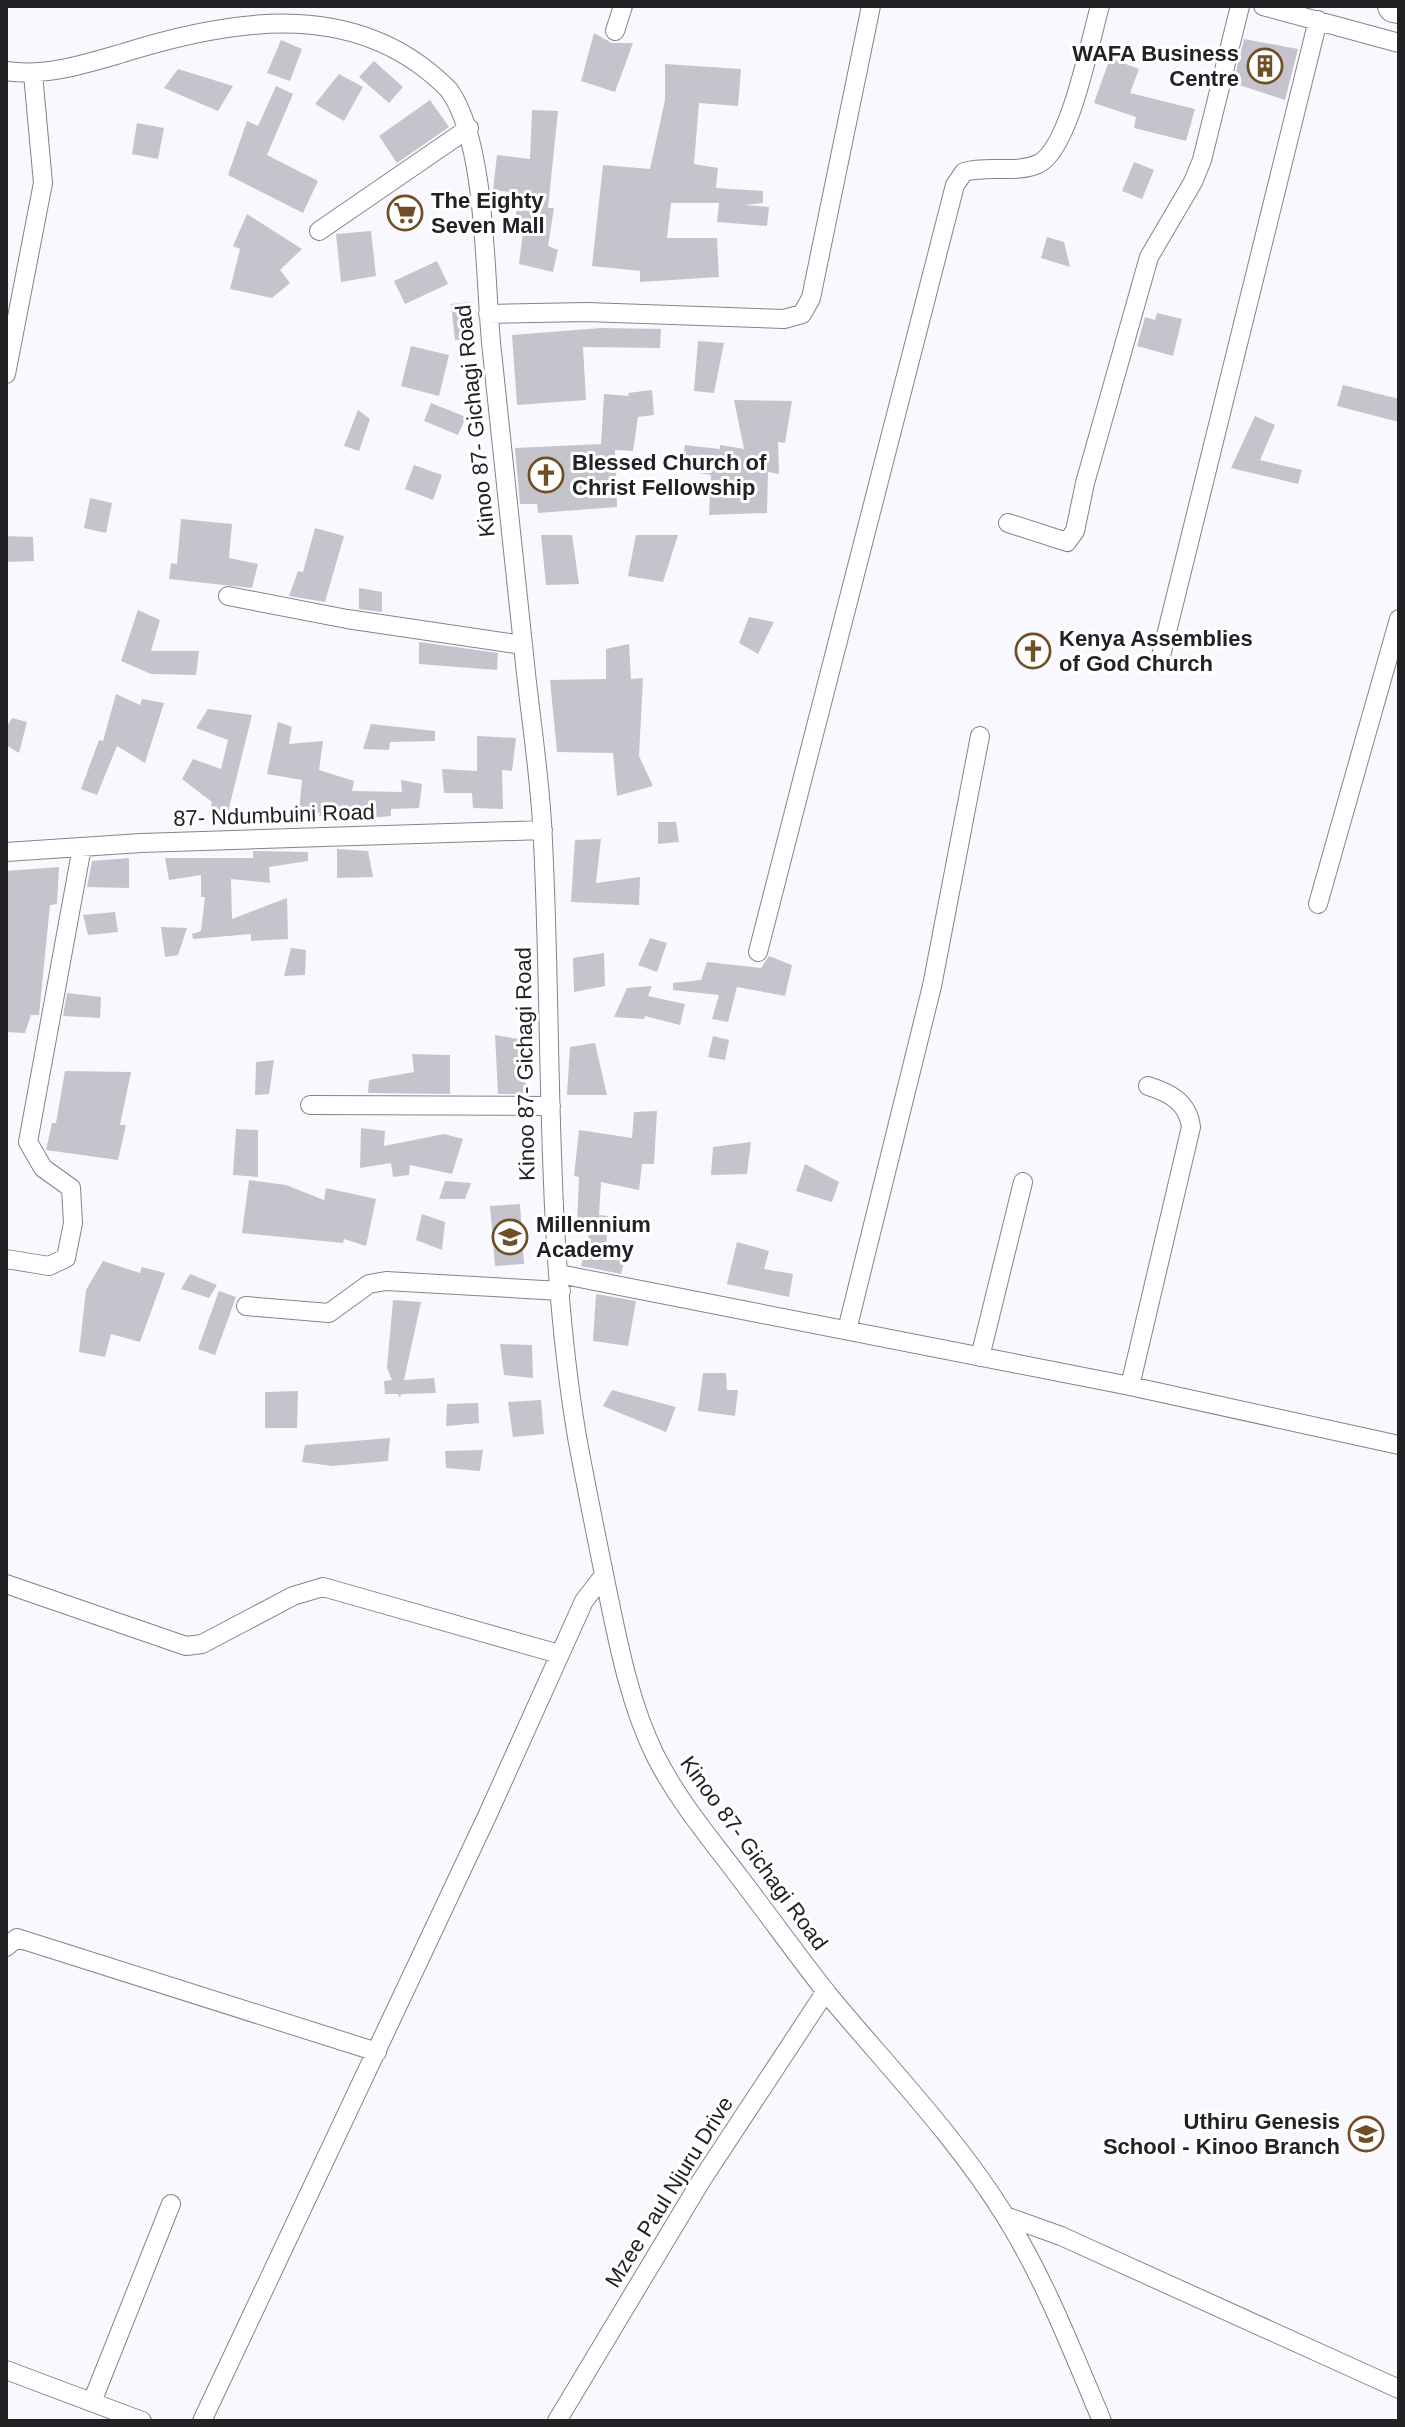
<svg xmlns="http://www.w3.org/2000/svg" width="1405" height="2427" viewBox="0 0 1405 2427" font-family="Arial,sans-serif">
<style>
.building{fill:#c5c4cc}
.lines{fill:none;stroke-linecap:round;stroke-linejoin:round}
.street-casing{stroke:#84838b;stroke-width:20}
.highway-casing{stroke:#84838b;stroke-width:34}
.street{stroke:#fff;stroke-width:18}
.highway{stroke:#fff;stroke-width:32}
.labels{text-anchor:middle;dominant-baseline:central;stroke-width:6;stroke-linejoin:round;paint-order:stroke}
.poi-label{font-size:22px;font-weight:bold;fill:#222225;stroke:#fff;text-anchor:start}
.street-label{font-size:22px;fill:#222225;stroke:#fff}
</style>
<rect width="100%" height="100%" fill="#f9f8ff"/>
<!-- building -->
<path class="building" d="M 594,33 L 612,43 L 633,43 L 615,92 L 581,81 Z
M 1244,39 L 1298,49 L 1285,100 L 1233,83 Z
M 281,40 L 302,49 L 290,81 L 267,73 Z
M 1110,58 L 1139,69 L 1130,93 L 1195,109 L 1186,141 L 1134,128 L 1136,117 L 1094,103 Z
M 374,61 L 403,87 L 389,103 L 359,77 Z
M 665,64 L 741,69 L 738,106 L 699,103 L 694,164 L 718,168 L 716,188 L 763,191 L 763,203 L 745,205 L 769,207 L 767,226 L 717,222 L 719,203 L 671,203 L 667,238 L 717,238 L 719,277 L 640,282 L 640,271 L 592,266 L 603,165 L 650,169 L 665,100 Z
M 178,69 L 233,86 L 218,111 L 164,88 Z
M 339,74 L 363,87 L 344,121 L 315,104 Z
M 276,86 L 293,94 L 267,155 L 318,181 L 303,213 L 228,175 L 247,121 L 258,126 Z
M 430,100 L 449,127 L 397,163 L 379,136 Z
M 532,110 L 558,111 L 548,208 L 554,208 L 548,246 L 558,250 L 553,272 L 519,264 L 524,223 L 515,222 L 519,193 L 493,190 L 497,155 L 530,159 Z
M 137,123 L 164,128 L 158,159 L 132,154 Z
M 1134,162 L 1154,170 L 1142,199 L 1122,191 Z
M 247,214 L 302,249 L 280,270 L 290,283 L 272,298 L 230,289 L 240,249 L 233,246 Z
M 371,231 L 376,276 L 341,282 L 336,234 Z
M 1047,237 L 1064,242 L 1070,267 L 1041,258 Z
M 437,261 L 448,284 L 405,304 L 394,281 Z
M 470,302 L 474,338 L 455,340 L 451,304 Z
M 1157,313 L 1182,319 L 1173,356 L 1137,346 L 1145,317 L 1155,320 Z
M 601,328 L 661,329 L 660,348 L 583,347 L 586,400 L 517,405 L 512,335 Z
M 698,341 L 724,343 L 714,393 L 694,391 Z
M 411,346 L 449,355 L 439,396 L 401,386 Z
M 1343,385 L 1399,399 L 1399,422 L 1337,406 Z
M 652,390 L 654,415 L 638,417 L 633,451 L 615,450 L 617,507 L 538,513 L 537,504 L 520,504 L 515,448 L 601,444 L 604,394 L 629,396 L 628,393 Z
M 734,400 L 792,401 L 785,443 L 778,442 L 779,474 L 768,472 L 767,513 L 709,515 L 711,475 L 681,470 L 685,445 L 720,449 L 720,445 L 744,449 Z
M 431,403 L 466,417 L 458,435 L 424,421 Z
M 358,410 L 370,419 L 359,451 L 344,446 Z
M 1255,416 L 1275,425 L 1260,460 L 1302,470 L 1298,484 L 1231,468 Z
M 414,465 L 442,475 L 433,500 L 405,489 Z
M 90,498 L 112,503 L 106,533 L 84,528 Z
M 181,519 L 232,524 L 229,558 L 258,564 L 252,588 L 169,579 L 171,563 L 177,564 Z
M 315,528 L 344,536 L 325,602 L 289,596 L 298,571 L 303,572 Z
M 541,535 L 572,535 L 579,584 L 546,585 Z
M 636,535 L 678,535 L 663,582 L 628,576 Z
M 6,536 L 33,537 L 34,561 L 6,562 Z
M 359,588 L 382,592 L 382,612 L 359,609 Z
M 138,610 L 160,620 L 151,651 L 199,651 L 196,675 L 151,674 L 121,661 Z
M 749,617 L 774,622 L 758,654 L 739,643 Z
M 419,642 L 498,653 L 497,670 L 419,664 Z
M 629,644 L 631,679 L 643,678 L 639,756 L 653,786 L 617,796 L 613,753 L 557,752 L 550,680 L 606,679 L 606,649 Z
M 116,694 L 140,705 L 142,699 L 164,703 L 145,763 L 117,746 L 97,795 L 81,789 L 99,740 L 103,741 Z
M 208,709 L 252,715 L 228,812 L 209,815 L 212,802 L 182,779 L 193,759 L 221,769 L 228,740 L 196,728 Z
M 12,718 L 27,722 L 19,753 L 6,745 L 6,728 Z
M 278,722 L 292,727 L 289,744 L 323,741 L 319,770 L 354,781 L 352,791 L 402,792 L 401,780 L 422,784 L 419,808 L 391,809 L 391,816 L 369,818 L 368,815 L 319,816 L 320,813 L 299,811 L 302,780 L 267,774 Z
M 371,724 L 435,731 L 435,741 L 390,742 L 389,750 L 363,749 Z
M 477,736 L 516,738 L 512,771 L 502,770 L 503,809 L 473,808 L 472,793 L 444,793 L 442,769 L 477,771 Z
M 658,822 L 676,822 L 679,842 L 658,844 Z
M 601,839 L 596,883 L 640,877 L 639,905 L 571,902 L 575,840 Z
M 337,849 L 368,851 L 373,877 L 337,878 Z
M 253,851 L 308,852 L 308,861 L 269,867 L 270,883 L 231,879 L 232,919 L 287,898 L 288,939 L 251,941 L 251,934 L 193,939 L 192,934 L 201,931 L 205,897 L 201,897 L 201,875 L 169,880 L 165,858 L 253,858 Z
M 129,858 L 129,888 L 87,887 L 92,861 Z
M 59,867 L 57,904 L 50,905 L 39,1015 L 31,1015 L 25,1033 L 6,1032 L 6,871 Z
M 115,912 L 118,932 L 88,935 L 83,915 Z
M 161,927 L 187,928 L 178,955 L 165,957 Z
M 650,938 L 667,943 L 657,972 L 638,965 Z
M 291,948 L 306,950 L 305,975 L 284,976 Z
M 604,953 L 605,986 L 574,992 L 573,958 Z
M 769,956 L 792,965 L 785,996 L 737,987 L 728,1022 L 712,1019 L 719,995 L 673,990 L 673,983 L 701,980 L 707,962 L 761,968 Z
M 652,986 L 648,996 L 685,1004 L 680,1025 L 645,1016 L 644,1019 L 614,1017 L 627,988 Z
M 67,993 L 101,997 L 100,1018 L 63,1016 Z
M 495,1035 L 519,1039 L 527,1094 L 498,1094 Z
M 713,1036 L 729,1040 L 725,1060 L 708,1057 Z
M 595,1043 L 607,1095 L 567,1095 L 570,1047 Z
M 412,1054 L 450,1055 L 450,1094 L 368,1093 L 369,1080 L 414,1072 Z
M 274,1060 L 269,1094 L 255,1095 L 256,1062 Z
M 65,1071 L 131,1072 L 120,1125 L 126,1125 L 118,1160 L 46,1150 L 52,1123 L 56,1123 Z
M 657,1111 L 654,1164 L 642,1164 L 639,1190 L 601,1182 L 599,1215 L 608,1216 L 606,1252 L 625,1259 L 621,1274 L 581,1266 L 591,1226 L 577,1225 L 579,1177 L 574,1176 L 579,1130 L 632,1138 L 634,1112 Z
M 361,1128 L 385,1131 L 384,1146 L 444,1134 L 463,1139 L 452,1174 L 410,1165 L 409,1175 L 393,1177 L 391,1163 L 360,1168 Z
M 236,1129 L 258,1130 L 258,1177 L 233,1175 Z
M 751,1142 L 747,1174 L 711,1175 L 713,1147 Z
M 805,1164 L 839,1182 L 832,1202 L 796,1191 Z
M 249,1180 L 286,1185 L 324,1200 L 326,1188 L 376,1199 L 366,1246 L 344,1239 L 343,1243 L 242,1233 Z
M 445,1181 L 471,1183 L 465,1199 L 439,1199 Z
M 520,1204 L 524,1264 L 495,1266 L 490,1206 Z
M 422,1214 L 445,1222 L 442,1250 L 416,1240 Z
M 737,1242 L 769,1251 L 764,1269 L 793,1274 L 789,1297 L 727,1284 Z
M 103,1261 L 140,1273 L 142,1267 L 165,1273 L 140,1342 L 111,1334 L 105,1357 L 79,1352 L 86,1290 Z
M 190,1274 L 217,1285 L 209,1298 L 181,1289 Z
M 219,1291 L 236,1297 L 215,1355 L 198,1349 Z
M 596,1294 L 636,1301 L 628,1346 L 593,1341 Z
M 393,1300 L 421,1302 L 404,1380 L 434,1378 L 436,1393 L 401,1394 L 400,1398 L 398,1394 L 385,1394 L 384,1381 L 392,1380 L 387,1368 Z
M 500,1344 L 532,1345 L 533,1378 L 504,1375 Z
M 703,1373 L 726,1373 L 727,1390 L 738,1390 L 735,1416 L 698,1411 Z
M 612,1390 L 676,1407 L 666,1432 L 603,1406 Z
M 298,1391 L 297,1428 L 265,1428 L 265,1392 Z
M 541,1400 L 544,1434 L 513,1437 L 508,1402 Z
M 478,1403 L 479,1423 L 446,1426 L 447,1404 Z
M 390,1438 L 388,1461 L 332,1466 L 302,1462 L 305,1445 Z
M 483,1450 L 480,1471 L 446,1468 L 445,1451 Z"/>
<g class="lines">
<!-- street casing -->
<g class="street-casing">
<path id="street" d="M 1263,6 L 1399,43
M 615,31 L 623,6
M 6,71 C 45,77 85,64 123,53 C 240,16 361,0 449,90 C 488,144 484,282 492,352 C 503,456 514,560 525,664 C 531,723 541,782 543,842 C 553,1041 544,1240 577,1437 C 586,1486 596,1535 606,1584 C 618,1642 629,1702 655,1755 C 678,1801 710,1838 740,1878 C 770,1917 799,1958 830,1997 C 890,2069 958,2139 1007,2219 C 1046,2282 1073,2353 1102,2421
M 319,231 L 469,128
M 488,314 L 587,312 L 784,319 L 802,314 L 811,298 L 871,6
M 6,374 L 43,183 L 33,74
M 1008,523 L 1067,542 L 1075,531 L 1085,483 L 1149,257 L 1193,182 L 1202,160 L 1240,6
M 228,596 L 347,619 L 523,645
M 1159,664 L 1318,20
M 6,852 L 141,843 L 543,830
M 1318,904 L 1399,619
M 758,952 L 955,185 L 964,172 C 988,165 1015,174 1038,164 C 1070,149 1090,40 1100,6
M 310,1105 L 551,1106
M 6,1259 L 49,1266 L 66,1258 L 73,1223 L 71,1188 L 43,1168 L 28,1142 L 82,847
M 559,1274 L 1130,1386 L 1399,1445
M 246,1306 L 329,1313 L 369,1284 L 386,1281 L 561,1291
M 847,1330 L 932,986 L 980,736
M 980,1357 L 1023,1182
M 1130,1386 L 1191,1127 C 1188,1103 1171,1093 1148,1086
M 6,1584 L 186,1646 L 202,1644 L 293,1596 L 323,1587 L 559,1654
M 6,1947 L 17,1938 L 377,2052
M 1005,2216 L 1061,2236 L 1399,2389
M 6,2370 L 142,2421
M 92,2402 L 171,2204
M 202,2421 L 488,1814 L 584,1601 L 604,1575
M 557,2421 L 701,2181 L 826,1991"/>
</g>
<!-- highway casing -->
<g class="highway-casing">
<path id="highway" d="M 1394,6 L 1399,7"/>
</g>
<!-- street -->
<use href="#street" class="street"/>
<!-- highway -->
<use href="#highway" class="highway"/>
</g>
<!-- icons -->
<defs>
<g id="building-ring" transform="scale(1.8)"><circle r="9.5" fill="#fff" stroke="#6f4f25" stroke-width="1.5"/><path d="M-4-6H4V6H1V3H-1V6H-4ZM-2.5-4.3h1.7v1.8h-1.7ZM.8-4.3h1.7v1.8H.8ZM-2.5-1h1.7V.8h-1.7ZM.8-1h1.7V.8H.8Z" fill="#6f4f25"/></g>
<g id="supermarket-ring" transform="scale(1.8)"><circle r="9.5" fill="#fff" stroke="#6f4f25" stroke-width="1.5"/><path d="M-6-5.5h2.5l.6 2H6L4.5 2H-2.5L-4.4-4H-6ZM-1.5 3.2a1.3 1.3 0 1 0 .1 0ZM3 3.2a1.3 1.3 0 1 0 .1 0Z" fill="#6f4f25"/></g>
<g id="church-ring" transform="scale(1.8)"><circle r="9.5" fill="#fff" stroke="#6f4f25" stroke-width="1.5"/><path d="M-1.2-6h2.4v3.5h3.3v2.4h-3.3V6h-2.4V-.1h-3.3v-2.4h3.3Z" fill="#6f4f25"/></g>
<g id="school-ring" transform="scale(1.8)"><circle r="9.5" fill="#fff" stroke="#6f4f25" stroke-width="1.5"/><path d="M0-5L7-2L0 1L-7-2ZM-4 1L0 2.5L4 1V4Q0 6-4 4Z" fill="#6f4f25"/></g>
</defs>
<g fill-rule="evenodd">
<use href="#building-ring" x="1265" y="66"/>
<use href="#supermarket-ring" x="405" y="213"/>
<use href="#church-ring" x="546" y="475"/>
<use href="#church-ring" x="1033" y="651"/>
<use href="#school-ring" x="510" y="1237"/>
<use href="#school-ring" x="1366" y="2134"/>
</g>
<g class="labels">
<!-- poi labels -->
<g class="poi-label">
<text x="1239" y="53" text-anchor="end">WAFA Business<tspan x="1239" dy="25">Centre</tspan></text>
<text x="431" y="200">The Eighty<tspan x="431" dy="25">Seven Mall</tspan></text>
<text x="572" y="462">Blessed Church of<tspan x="572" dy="25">Christ Fellowship</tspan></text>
<text x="1059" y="638">Kenya Assemblies<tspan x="1059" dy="25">of God Church</tspan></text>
<text x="536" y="1224">Millennium<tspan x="536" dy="25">Academy</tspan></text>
<text x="1340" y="2121" text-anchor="end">Uthiru Genesis<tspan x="1340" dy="25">School - Kinoo Branch</tspan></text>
</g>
<!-- street labels -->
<g class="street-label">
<text transform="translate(475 421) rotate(-96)">Kinoo 87- Gichagi Road</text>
<text transform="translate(274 815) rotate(-2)">87- Ndumbuini Road</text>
<text transform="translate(525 1064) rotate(-91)">Kinoo 87- Gichagi Road</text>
<text transform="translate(754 1853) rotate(54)">Kinoo 87- Gichagi Road</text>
<text transform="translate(669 2192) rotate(-58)">Mzee Paul Njuru Drive</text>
</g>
</g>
<!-- border -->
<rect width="1405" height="2427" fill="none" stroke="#222225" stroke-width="16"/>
</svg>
